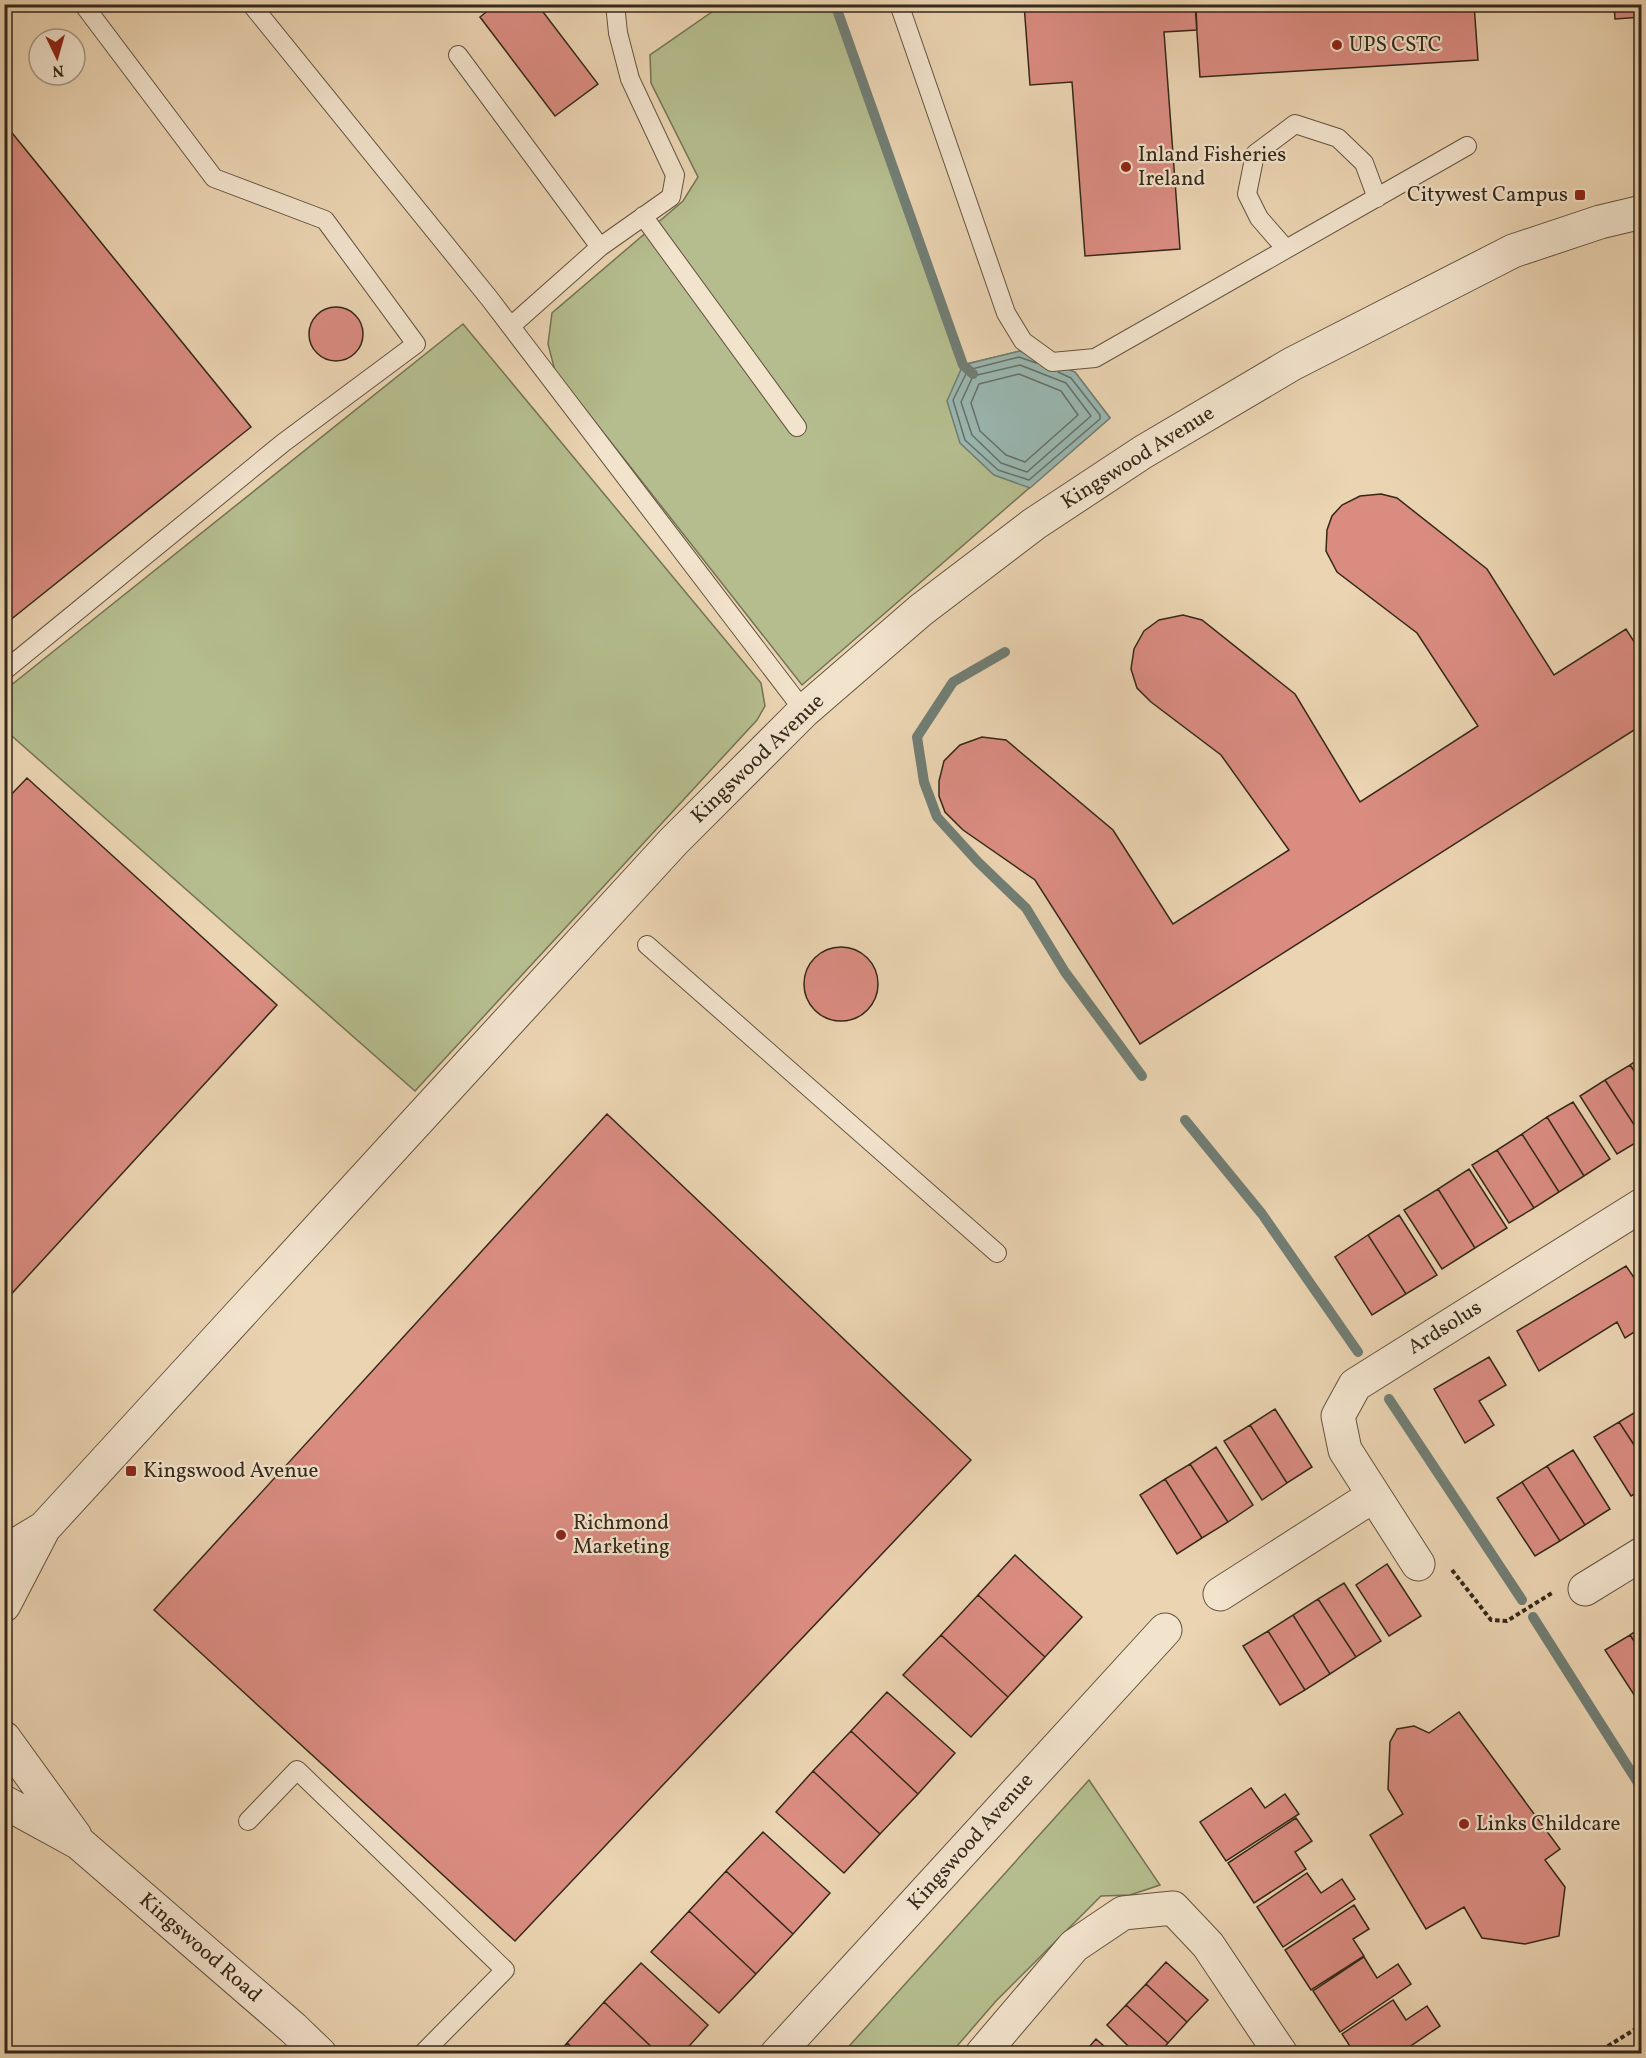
<svg xmlns="http://www.w3.org/2000/svg" width="1646" height="2058" viewBox="0 0 1646 2058" font-family="Vollkorn,serif">
<style>
.green{fill:#b5bd8e;stroke:#747354;stroke-width:1.5}
.water{fill:#99b7b1;stroke:#717e75;stroke-width:1.5}
.lines{fill:none;stroke-linecap:round;stroke-linejoin:round}
.shore{stroke:#667066;stroke-width:1.5}
.stream{stroke:#717e75;stroke-width:10}
.building{fill:#da8c81;stroke:#34291a;stroke-width:1.5}
.lane-casing{stroke:#625440;stroke-width:20}
.street-casing{stroke:#625440;stroke-width:35}
.path{stroke:#34291a;stroke-width:4;stroke-dasharray:4.5 3;stroke-linecap:butt}
.lane{stroke:#f2e3cd;stroke-width:18}
.street{stroke:#f2e3cd;stroke-width:33}
.poi-dot{fill:#8f2418;stroke:#f2e3cd;stroke-width:2}
.labels{text-anchor:middle;dominant-baseline:central;stroke-width:4.5;stroke-linejoin:round;paint-order:stroke}
.poi-label{font-size:21px;fill:#34291a;stroke:#f2e3cd;text-anchor:start}
.street-label{font-size:21px;fill:#34291a;stroke:#f2e3cd}
</style>
<rect width="100%" height="100%" fill="#ebd4b2"/>
<filter id="stains"><feTurbulence type="fractalNoise" baseFrequency=".00333" numOctaves="4"/><feColorMatrix values="0 0 0 0 .2 0 0 0 0 .09 0 0 0 0 .02 0 0 0 .5 -.17"/></filter>
<radialGradient id="worn" r=".72"><stop offset=".6" stop-color="#630" stop-opacity="0"/><stop offset="1" stop-color="#630" stop-opacity=".3"/></radialGradient>
<!-- green -->
<path class="green" d="M 722,5 L 835,5 L 962,365 L 1020,351 L 1075,372 L 1110,418 L 802,685 L 555,371 L 548,344 L 552,313 L 683,201 L 698,177 L 651,83 L 650,55 Z
M 463,324 L 761,683 L 765,706 L 757,720 L 415,1091 L 5,730 L 5,690 Z
M 1089,1780 L 1160,1885 L 1130,1895 L 1101,1896 L 996,2001 L 951,2053 L 842,2054 Z"/>
<!-- water -->
<path class="water" d="M 1020,351 L 1075,372 L 1110,418 L 1030,488 L 994,475 L 960,443 L 947,401 L 963,365 Z"/>
<g class="lines">
<!-- shore -->
<path class="shore" d="M 1036,363 L 1019,357 L 968,370 L 953,400 L 965,440 L 998,470 L 1029,480 L 1100,419 L 1100,415 L 1071,378 L 1058,372
M 1020,365 L 1066,383 L 1091,416 L 1027,472 L 1001,463 L 972,435 L 961,402 L 973,376 Z
M 1019,374 L 1061,391 L 1078,415 L 1025,462 L 1006,455 L 980,431 L 971,403 L 979,384 Z"/>
<!-- stream -->
<path class="stream" d="M 835,4 L 963,365 L 973,374
M 1005,652 L 953,682 L 917,737 L 924,782 L 937,817 L 978,862 L 1026,908 L 1065,972 L 1142,1076
M 1185,1120 L 1262,1214 L 1358,1352
M 1389,1399 L 1522,1600
M 1533,1617 L 1642,1789"/>
</g>
<!-- building -->
<path class="building" d="M 496,4 L 537,4 L 598,84 L 555,116 L 480,17 Z
M 1024,4 L 1172,4 L 1172,10 L 1196,8 L 1197,30 L 1164,32 L 1180,249 L 1085,256 L 1072,82 L 1030,85 Z
M 1195,4 L 1474,4 L 1478,60 L 1200,77 Z
M 1614,4 L 1642,4 L 1642,17 L 1615,19 Z
M 4,123 L 251,427 L 4,625 Z
M309 334a27 27 0 1 1 54 0a27 27 0 1 1-54 0Z
M 1381,494 L 1397,498 L 1487,569 L 1554,675 L 1626,629 L 1642,654 L 1642,725 L 1140,1044 L 1035,880 L 963,830 L 945,812 L 939,796 L 939,781 L 944,761 L 960,745 L 982,737 L 1006,740 L 1113,830 L 1173,924 L 1289,850 L 1221,755 L 1151,702 L 1137,688 L 1131,669 L 1134,649 L 1144,631 L 1159,620 L 1183,615 L 1202,620 L 1295,694 L 1360,802 L 1478,726 L 1417,633 L 1337,572 L 1326,551 L 1327,530 L 1332,516 L 1342,505 L 1360,496 Z
M 27,778 L 277,1005 L 4,1302 L 4,802 Z
M804 984a37 37 0 1 1 74 0a37 37 0 1 1-74 0Z
M 1642,1057 L 1642,1082 L 1630,1065 Z
M 1630,1065 L 1642,1082 L 1642,1137 L 1605,1080 Z
M 1605,1080 L 1642,1137 L 1642,1139 L 1617,1154 L 1580,1096 Z
M 1573,1102 L 1610,1159 L 1584,1176 L 1547,1117 Z
M 607,1114 L 971,1460 L 515,1941 L 154,1610 Z
M 1547,1117 L 1584,1176 L 1559,1192 L 1522,1134 Z
M 1522,1134 L 1559,1192 L 1534,1208 L 1497,1150 Z
M 1497,1150 L 1534,1208 L 1509,1223 L 1472,1165 Z
M 1469,1169 L 1507,1228 L 1475,1248 L 1438,1189 Z
M 1438,1189 L 1475,1248 L 1442,1269 L 1404,1210 Z
M 1399,1215 L 1437,1275 L 1406,1294 L 1368,1235 Z
M 1368,1235 L 1406,1294 L 1372,1315 L 1335,1257 Z
M 1626,1266 L 1642,1289 L 1642,1327 L 1625,1338 L 1617,1322 L 1539,1371 L 1517,1331 Z
M 1489,1357 L 1506,1385 L 1479,1401 L 1494,1425 L 1465,1443 L 1434,1389 Z
M 1642,1408 L 1642,1457 L 1619,1422 Z
M 1275,1409 L 1312,1467 L 1287,1483 L 1250,1425 Z
M 1619,1422 L 1642,1457 L 1642,1490 L 1631,1496 L 1594,1437 Z
M 1250,1425 L 1287,1483 L 1262,1500 L 1224,1441 Z
M 1216,1447 L 1253,1505 L 1228,1522 L 1190,1464 Z
M 1573,1450 L 1610,1509 L 1585,1525 L 1547,1466 Z
M 1190,1464 L 1228,1522 L 1202,1538 L 1165,1479 Z
M 1547,1466 L 1585,1525 L 1560,1541 L 1522,1482 Z
M 1165,1479 L 1202,1538 L 1177,1554 L 1140,1495 Z
M 1522,1482 L 1560,1541 L 1535,1556 L 1497,1498 Z
M 1015,1555 L 1082,1617 L 1045,1657 L 978,1595 Z
M 1387,1564 L 1421,1616 L 1389,1636 L 1356,1585 Z
M 1344,1583 L 1381,1641 L 1356,1657 L 1318,1599 Z
M 978,1595 L 1045,1657 L 1008,1697 L 941,1635 Z
M 1318,1599 L 1356,1657 L 1330,1674 L 1293,1615 Z
M 1293,1615 L 1330,1674 L 1305,1690 L 1268,1631 Z
M 1642,1627 L 1642,1653 L 1630,1635 Z
M 1268,1631 L 1305,1690 L 1280,1705 L 1243,1646 Z
M 941,1635 L 1008,1697 L 971,1737 L 903,1675 Z
M 1630,1635 L 1642,1653 L 1642,1707 L 1605,1650 Z
M 887,1692 L 955,1753 L 918,1794 L 851,1731 Z
M 1459,1712 L 1560,1849 L 1545,1860 L 1565,1887 L 1559,1936 L 1525,1944 L 1482,1938 L 1464,1907 L 1426,1929 L 1370,1835 L 1403,1814 L 1388,1789 L 1390,1742 L 1397,1729 L 1414,1726 L 1429,1733 Z
M 851,1731 L 918,1794 L 880,1834 L 813,1771 Z
M 813,1771 L 880,1834 L 844,1873 L 776,1812 Z
M 1251,1788 L 1265,1808 L 1285,1794 L 1299,1814 L 1226,1861 L 1200,1822 Z
M 1296,1818 L 1312,1841 L 1295,1852 L 1306,1869 L 1254,1903 L 1228,1863 Z
M 763,1832 L 830,1893 L 793,1934 L 726,1871 Z
M 726,1871 L 793,1934 L 756,1974 L 689,1911 Z
M 1307,1873 L 1321,1893 L 1342,1879 L 1355,1899 L 1283,1947 L 1257,1907 Z
M 1354,1905 L 1369,1929 L 1353,1939 L 1364,1956 L 1311,1990 L 1285,1950 Z
M 689,1911 L 756,1974 L 719,2013 L 651,1952 Z
M 1364,1957 L 1377,1978 L 1398,1964 L 1411,1984 L 1340,2032 L 1313,1991 Z
M 1166,1962 L 1208,2000 L 1187,2022 L 1146,1984 Z
M 641,1963 L 708,2025 L 682,2054 L 659,2054 L 604,2002 Z
M 1146,1984 L 1187,2022 L 1168,2043 L 1126,2005 Z
M 1393,2000 L 1406,2020 L 1427,2006 L 1440,2026 L 1399,2054 L 1355,2054 L 1342,2034 Z
M 604,2002 L 659,2054 L 579,2054 L 567,2043 Z
M 1126,2005 L 1168,2043 L 1158,2054 L 1136,2054 L 1107,2025 Z
M 1096,2039 L 1113,2054 L 1083,2054 Z
M 567,2043 L 579,2054 L 557,2054 Z"/>
<g class="lines">
<!-- lane casing -->
<g class="lane-casing">
<path id="lane" d="M 251,4 L 489,298 L 804,711
M 899,4 L 1006,313 L 1023,341 L 1052,362 L 1095,358 L 1467,146
M 458,55 L 600,247
M 643,216 L 797,427
M 1286,249 L 1259,218 L 1247,194 L 1255,154 L 1295,124 L 1338,138 L 1364,163 L 1377,198
M 511,326 L 600,247 L 671,197 L 675,175 L 630,79 L 618,33 L 615,4
M 4,671 L 283,443 L 416,344 L 325,220 L 214,178 L 83,4
M 647,945 L 997,1253
M 248,1821 L 297,1770 L 505,1970 L 422,2054"/>
</g>
<!-- street casing -->
<g class="street-casing">
<path id="street" d="M 4,1552 L 44,1528 L 673,842 L 804,711 L 921,610 L 1034,524 L 1143,452 L 1292,364 L 1513,251 L 1600,222 L 1642,212
M 1418,1564 L 1345,1450 L 1338,1416 L 1355,1385 L 1642,1205
M 1585,1589 L 1642,1554
M 1220,1594 L 1373,1496
M 4,1605 L 44,1528
M 4,1738 L 75,1836
M 4,1802 L 79,1843 L 293,2028 L 320,2054
M 777,2054 L 1165,1630
M 982,2054 L 1074,1946 L 1123,1913 L 1173,1908 L 1208,1945 L 1281,2054"/>
</g>
<!-- path -->
<path class="path" d="M 1452,1570 L 1491,1620 L 1507,1621 L 1552,1593
M 1595,2054 L 1642,2025"/>
<!-- lane -->
<use href="#lane" class="lane"/>
<!-- street -->
<use href="#street" class="street"/>
</g>
<!-- markers -->
<g class="poi-dot">
<circle cx="1337" cy="45" r="6"/>
<circle cx="1126" cy="167" r="6"/>
<rect x="1574" y="189" width="12" height="12" rx="3"/>
<rect x="125" y="1465" width="12" height="12" rx="3"/>
<circle cx="561" cy="1535" r="6"/>
<circle cx="1464" cy="1824" r="6"/>
</g>
<g class="labels">
<!-- poi labels -->
<g class="poi-label">
<text x="1349" y="45">UPS CSTC</text>
<text x="1138" y="155">Inland Fisheries<tspan x="1138" dy="24">Ireland</tspan></text>
<text x="1568" y="195" text-anchor="end">Citywest Campus</text>
<text x="143" y="1471">Kingswood Avenue</text>
<text x="573" y="1523">Richmond<tspan x="573" dy="24">Marketing</tspan></text>
<text x="1476" y="1824">Links Childcare</text>
</g>
<!-- street labels -->
<g class="street-label">
<text transform="translate(1138 458) rotate(-32)">Kingswood Avenue</text>
<text transform="translate(758 759) rotate(-44)">Kingswood Avenue</text>
<text transform="translate(1445 1328) rotate(-32)">Ardsolus</text>
<text transform="translate(971 1842) rotate(-48)">Kingswood Avenue</text>
<text transform="translate(200 1948) rotate(41)">Kingswood Road</text>
</g>
</g>
<!-- margin -->
<rect width="1646" height="2058" fill="none" stroke="#ebd4b2" stroke-width="24"/>
<rect x="6" y="6" width="1634" height="2046" fill="none" stroke="#34291a" stroke-width="3"/>
<rect x="12" y="12" width="1622" height="2034" fill="none" stroke="#34291a" stroke-width="1.5"/>
<!-- north arrow -->
<g transform="translate(57 57) rotate(175)"><circle r="28" fill="#f2e3cd" stroke="#a69985" stroke-width="1.5"/>
<path d="M0-4.5L10 22L0 15L-10 22Z" fill="#8f2418"/>
<text y="-9" font-size="16" font-weight="bold" text-anchor="middle" fill="#34291a">N</text>
</g>
<rect width="100%" height="100%" filter="url(#stains)"/>
<rect width="100%" height="100%" fill="url(#worn)"/>
</svg>
